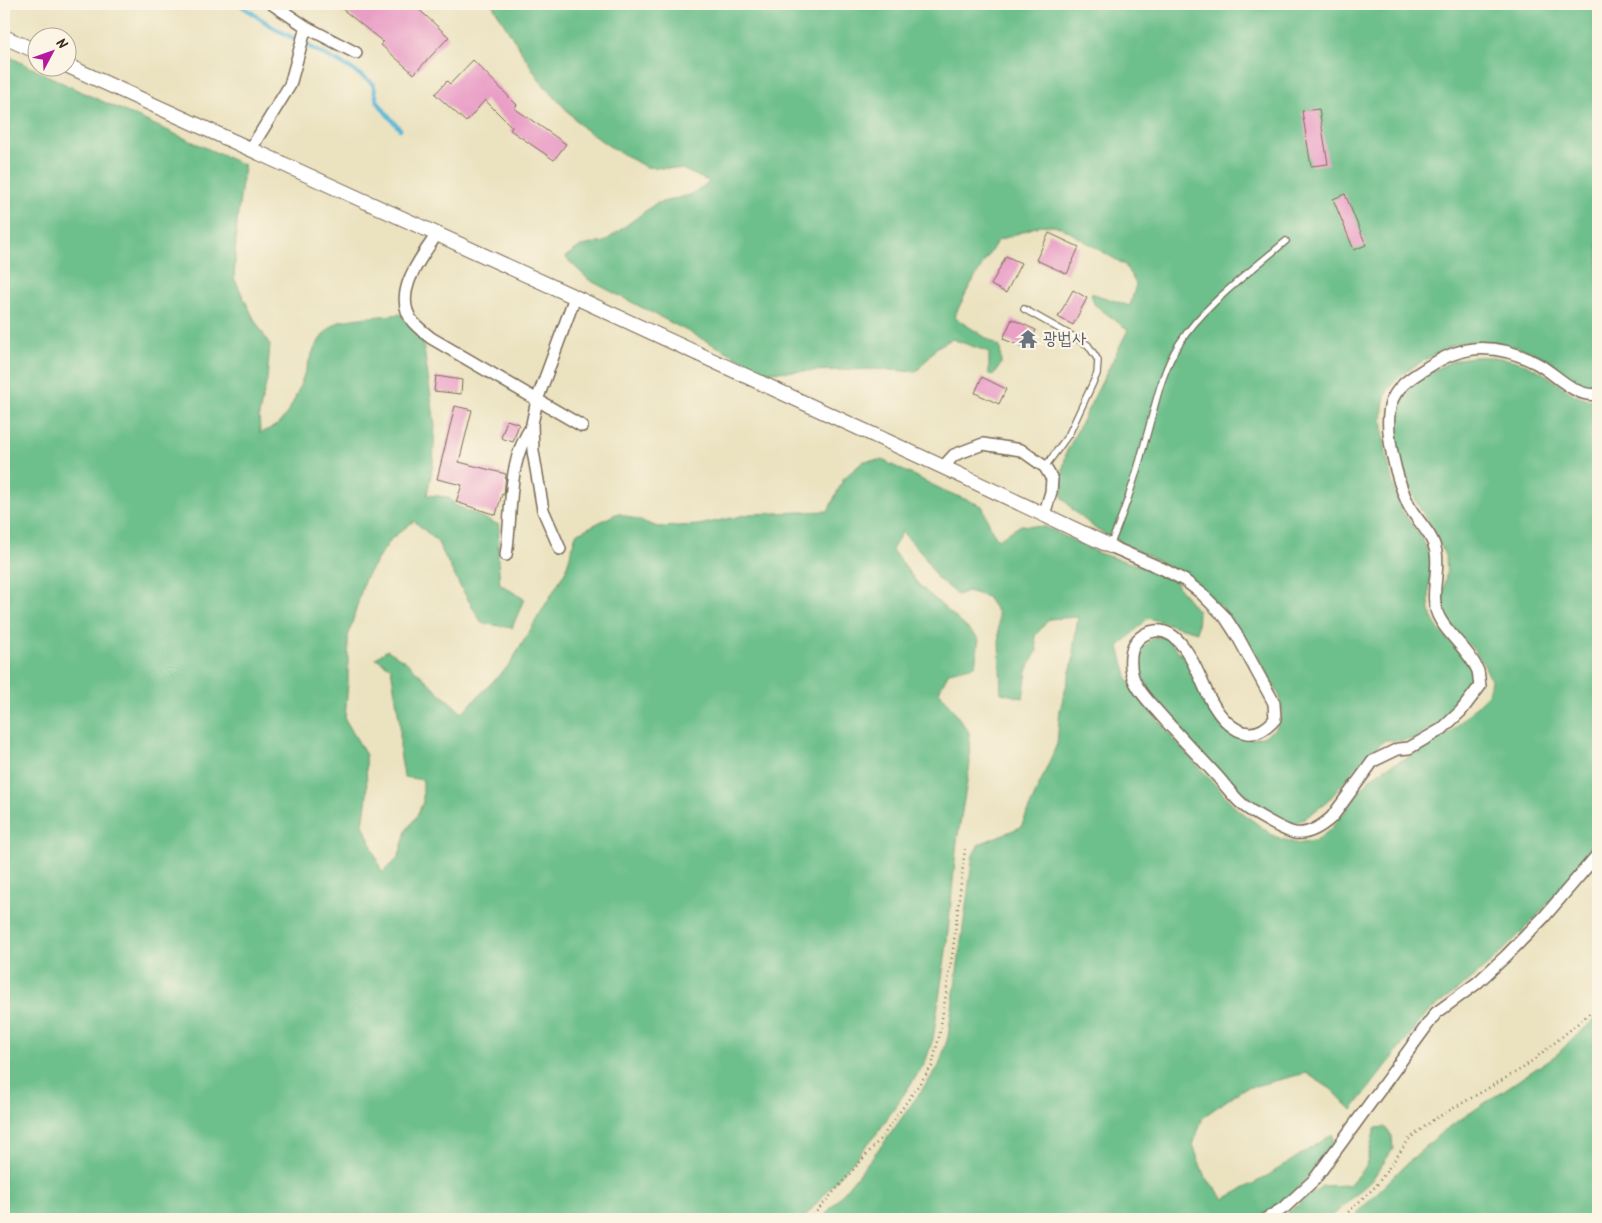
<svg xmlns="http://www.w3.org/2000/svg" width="1602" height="1223" viewBox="0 0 1602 1223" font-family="Kalam,'Poor Story',sans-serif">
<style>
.forest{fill:#6dbf8b;stroke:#547454}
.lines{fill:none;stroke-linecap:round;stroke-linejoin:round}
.stream{stroke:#5ab7d8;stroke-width:4.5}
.building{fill:#e99ec6}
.service-casing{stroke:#796a57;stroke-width:8}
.minor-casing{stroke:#796a57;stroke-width:14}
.tertiary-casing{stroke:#796a57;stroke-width:16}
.path{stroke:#796a57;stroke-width:2.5;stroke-dasharray:1 4;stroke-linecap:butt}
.service{stroke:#fff;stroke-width:5.5}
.minor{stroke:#fff;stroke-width:11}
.tertiary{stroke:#fff;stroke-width:14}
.labels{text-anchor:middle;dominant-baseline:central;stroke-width:4.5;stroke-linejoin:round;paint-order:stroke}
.worship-label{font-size:18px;fill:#5b616d;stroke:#fcf5e5;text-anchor:start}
</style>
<rect width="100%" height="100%" fill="#fcf5e5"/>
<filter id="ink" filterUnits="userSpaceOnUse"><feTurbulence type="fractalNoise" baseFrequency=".02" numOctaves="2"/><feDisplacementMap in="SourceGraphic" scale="10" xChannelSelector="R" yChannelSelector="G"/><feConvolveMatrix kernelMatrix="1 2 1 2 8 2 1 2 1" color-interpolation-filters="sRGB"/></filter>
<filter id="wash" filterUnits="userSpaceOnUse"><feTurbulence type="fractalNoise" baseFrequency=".0096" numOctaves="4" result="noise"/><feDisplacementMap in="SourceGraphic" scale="20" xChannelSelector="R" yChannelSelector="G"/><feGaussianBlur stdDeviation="1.12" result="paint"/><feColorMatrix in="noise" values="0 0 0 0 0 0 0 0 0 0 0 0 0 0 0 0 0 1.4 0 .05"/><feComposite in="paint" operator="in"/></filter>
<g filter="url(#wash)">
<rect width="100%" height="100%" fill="#ebe2c0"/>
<!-- forest -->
<path class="forest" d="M 492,4 L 1598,4 L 1598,386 C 1578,390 1560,365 1543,357 C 1519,345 1477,335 1451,346 C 1431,356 1398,372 1387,392 C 1375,415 1390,479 1399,503 C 1405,520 1422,532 1428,552 C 1435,574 1423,602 1434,622 C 1442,637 1464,652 1470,666 C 1482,696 1447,719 1425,732 C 1421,734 1416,738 1412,739 C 1404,742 1393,740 1385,740 L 1367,755 L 1327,802 L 1304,819 L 1291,824 L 1281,821 L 1264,811 L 1239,789 L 1203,755 L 1167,716 L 1151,694 L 1142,676 L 1138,659 L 1139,651 L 1151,639 L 1161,636 L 1167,638 L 1187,661 L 1235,733 L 1248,739 L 1263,737 L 1276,728 L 1282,715 L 1280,697 L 1259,659 L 1223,608 L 1166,565 L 1097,530 L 1074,511 L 1062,497 L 1062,476 L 1066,453 L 1128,330 L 1094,304 L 1091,293 L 1130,306 L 1136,284 L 1125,265 L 1061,227 L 1041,225 L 997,241 L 968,289 L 954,317 L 1000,347 L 1001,364 L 994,375 L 989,374 L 989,352 L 952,339 L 937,347 L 916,372 L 878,369 L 766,372 L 589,280 L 565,257 L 581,246 L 604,242 L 655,204 L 690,195 L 710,182 L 682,169 L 646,167 L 612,148 L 583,128 L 540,81 Z
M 4,54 L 75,89 L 244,165 L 237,223 L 234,278 L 255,321 L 270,345 L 267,380 L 259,414 L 260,433 C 266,430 276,427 280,422 C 306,395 304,340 339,322 C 348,318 388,316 400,314 L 423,342 L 435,425 L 433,464 L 427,495 L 448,497 L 455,505 L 499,525 L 498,559 L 500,584 L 524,599 L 512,628 L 482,623 L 460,586 L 437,541 L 414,521 L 391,539 L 365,578 L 348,637 L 348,682 L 345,719 L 366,755 L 367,797 L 363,824 L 382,873 L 399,856 L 406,831 L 416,817 L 423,802 L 423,780 L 404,777 L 400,751 L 400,724 L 391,668 L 376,658 L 387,650 L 405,661 L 462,713 L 510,664 L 566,570 L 576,534 L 618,513 L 658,527 L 699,525 L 750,514 L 828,511 L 844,478 L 864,461 L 882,460 L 945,491 L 982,506 L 993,533 L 999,539 L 1021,525 L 1046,527 L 1098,553 L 1138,565 L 1174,581 L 1198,612 L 1197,632 L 1148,618 L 1119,647 L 1128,680 L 1140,699 L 1178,744 L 1238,810 L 1274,836 L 1298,844 L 1317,840 L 1330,830 L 1370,779 L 1385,768 L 1405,759 L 1451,732 L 1488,694 L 1491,680 C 1488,673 1484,664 1479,657 C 1472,645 1452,632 1448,619 C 1446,614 1443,607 1443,601 C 1442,587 1450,570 1445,556 C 1438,535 1423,516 1413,495 C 1396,458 1381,402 1424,376 C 1440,367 1454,358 1473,357 C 1497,356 1518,359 1539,371 C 1559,381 1574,402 1598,400 L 1598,844 L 1538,915 L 1499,955 L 1470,980 L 1426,1014 L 1352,1110 L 1331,1089 L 1306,1073 L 1243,1089 L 1203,1117 L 1193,1145 L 1204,1175 L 1224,1199 L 1264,1178 L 1333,1134 L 1333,1144 L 1308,1177 L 1292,1194 L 1277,1208 L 1251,1219 L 822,1219 L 886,1140 L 939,1066 L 948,1037 L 973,855 L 979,844 L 1021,827 L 1057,744 L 1060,710 L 1074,657 L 1073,652 L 1078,617 L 1049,619 L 1035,636 L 1037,650 L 1027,671 L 1023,698 L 1001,693 L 998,613 L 987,597 L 968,591 L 957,595 L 937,578 L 922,553 L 902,532 L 892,550 L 918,584 L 979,639 L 975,666 L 949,672 L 939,691 L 969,732 L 970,764 L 957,841 L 946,951 L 933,1039 L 925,1063 L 878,1132 L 803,1219 L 4,1219 Z
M 1598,1016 L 1598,1219 L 1351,1219 L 1404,1166 L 1442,1132 L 1556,1055 Z
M 1385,1127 L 1392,1137 L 1393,1149 L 1371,1181 L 1329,1219 L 1280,1219 L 1322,1186 L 1349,1185 L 1366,1166 L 1375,1128 Z"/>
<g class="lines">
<!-- stream -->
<path class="stream" d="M 239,4 L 274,28 L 350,68 C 355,72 371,81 373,84 C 375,89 375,95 377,100 C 383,111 392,120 400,129"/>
</g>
<g id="blocks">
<!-- building -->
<path class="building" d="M 336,4 L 413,4 L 449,37 L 414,74 L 381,45 L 383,42 Z
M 473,60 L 517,105 L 514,108 L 566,144 L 554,160 L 510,130 L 512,127 L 485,100 L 466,122 L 435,94 L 447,81 L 450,84 Z
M 1319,109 L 1328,164 L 1311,166 L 1302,111 Z
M 1345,194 L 1366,245 L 1354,250 L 1333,199 Z
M 1049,233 L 1079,247 L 1067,274 L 1036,260 Z
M 1006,256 L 1021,263 L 1006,293 L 991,285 Z
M 1073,290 L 1087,298 L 1073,325 L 1058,317 Z
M 1012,319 L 1036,330 L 1028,349 L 1003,339 Z
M 436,376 L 462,380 L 461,394 L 434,391 Z
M 982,377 L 1006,389 L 999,404 L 975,393 Z
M 455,406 L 472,410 L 459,462 L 506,474 L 504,495 L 502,494 L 496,515 L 456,502 L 462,485 L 437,479 Z
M 507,420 L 519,424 L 513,442 L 501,438 Z"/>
</g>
</g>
<g filter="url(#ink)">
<use href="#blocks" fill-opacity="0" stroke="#796a57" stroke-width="1"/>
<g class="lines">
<!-- service casing -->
<g class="service-casing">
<path id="service" d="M 1024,309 L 1088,345 L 1098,360 L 1097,374 L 1069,434 L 1045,467
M 1110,546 C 1124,512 1136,477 1145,441 C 1155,408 1160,374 1179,344 C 1203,306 1251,271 1286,241"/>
</g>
<!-- minor casing -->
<g class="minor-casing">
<path id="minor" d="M 272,4 L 308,28 L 356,53
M 250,150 L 290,85 L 304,34 L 308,28
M 437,234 C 421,258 391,294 413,322 C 418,328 425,333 431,338 L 582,426
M 943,467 L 954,455 L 983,444 L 1021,450 L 1045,467 L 1052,479 L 1051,492 L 1044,515
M 1110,546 L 1163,569 L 1184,580 L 1201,593 L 1225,617 L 1238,637 L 1274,703 L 1275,719 C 1249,750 1223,724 1209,697 C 1199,677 1184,628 1155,631 C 1147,632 1138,637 1134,645 C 1129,655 1130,672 1135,682 C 1140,693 1150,703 1158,712 C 1177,734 1197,754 1217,776 C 1225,785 1233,796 1242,804 C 1251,812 1284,831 1295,833 C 1309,835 1322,826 1332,817 L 1373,761 L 1398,749 L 1409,748 L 1442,729 L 1461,711 L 1480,686 C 1479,681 1479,675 1478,671 C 1470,651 1450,637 1440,619 C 1428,599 1440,573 1436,552 C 1433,534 1417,521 1409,506 C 1397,481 1383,430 1391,403 C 1397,385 1414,376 1428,367 C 1444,357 1454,352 1473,349 C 1495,347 1517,353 1536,363 C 1554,372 1576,399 1598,394
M 560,549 L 543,510 L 533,451 L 532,424 L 537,400 L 575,297
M 506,555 C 513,512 506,463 532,426
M 1266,1219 L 1285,1207 L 1314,1180 L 1436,1013 L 1477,983 L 1507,955 L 1544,917 L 1598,854"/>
</g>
<!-- tertiary casing -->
<g class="tertiary-casing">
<path id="tertiary" d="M 4,37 L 38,52
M 68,66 L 575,297 L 943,467 L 1110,546"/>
</g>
<!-- path -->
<path class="path" d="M 810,1219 L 882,1137 L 932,1066 L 939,1037 L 953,950 L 965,849
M 1341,1219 L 1376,1186 L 1410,1138 L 1433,1120 L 1523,1068 L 1563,1036 L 1598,1006"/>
<!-- service -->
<use href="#service" class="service"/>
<!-- minor -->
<use href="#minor" class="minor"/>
<!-- tertiary -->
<use href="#tertiary" class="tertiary"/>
</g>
</g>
<!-- icons -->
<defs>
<g id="temple-bare" transform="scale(1.5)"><path d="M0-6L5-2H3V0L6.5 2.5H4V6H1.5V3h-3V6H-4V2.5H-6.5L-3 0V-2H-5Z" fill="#6b7280" stroke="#fcf5e5" stroke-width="2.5" paint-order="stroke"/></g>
</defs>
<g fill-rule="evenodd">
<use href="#temple-bare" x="1028" y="339"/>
</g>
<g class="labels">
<!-- worship labels -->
<g class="worship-label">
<text x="1043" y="339">광법사</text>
</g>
</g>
<!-- margin -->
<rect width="1602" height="1223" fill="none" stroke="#fcf5e5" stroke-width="20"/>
<!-- north arrow -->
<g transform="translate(52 52) rotate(49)"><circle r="24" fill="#fcf5e5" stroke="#afa495"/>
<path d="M0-4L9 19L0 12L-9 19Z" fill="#b5179e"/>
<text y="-8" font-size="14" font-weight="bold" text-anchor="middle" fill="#3b2a1e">N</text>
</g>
</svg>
